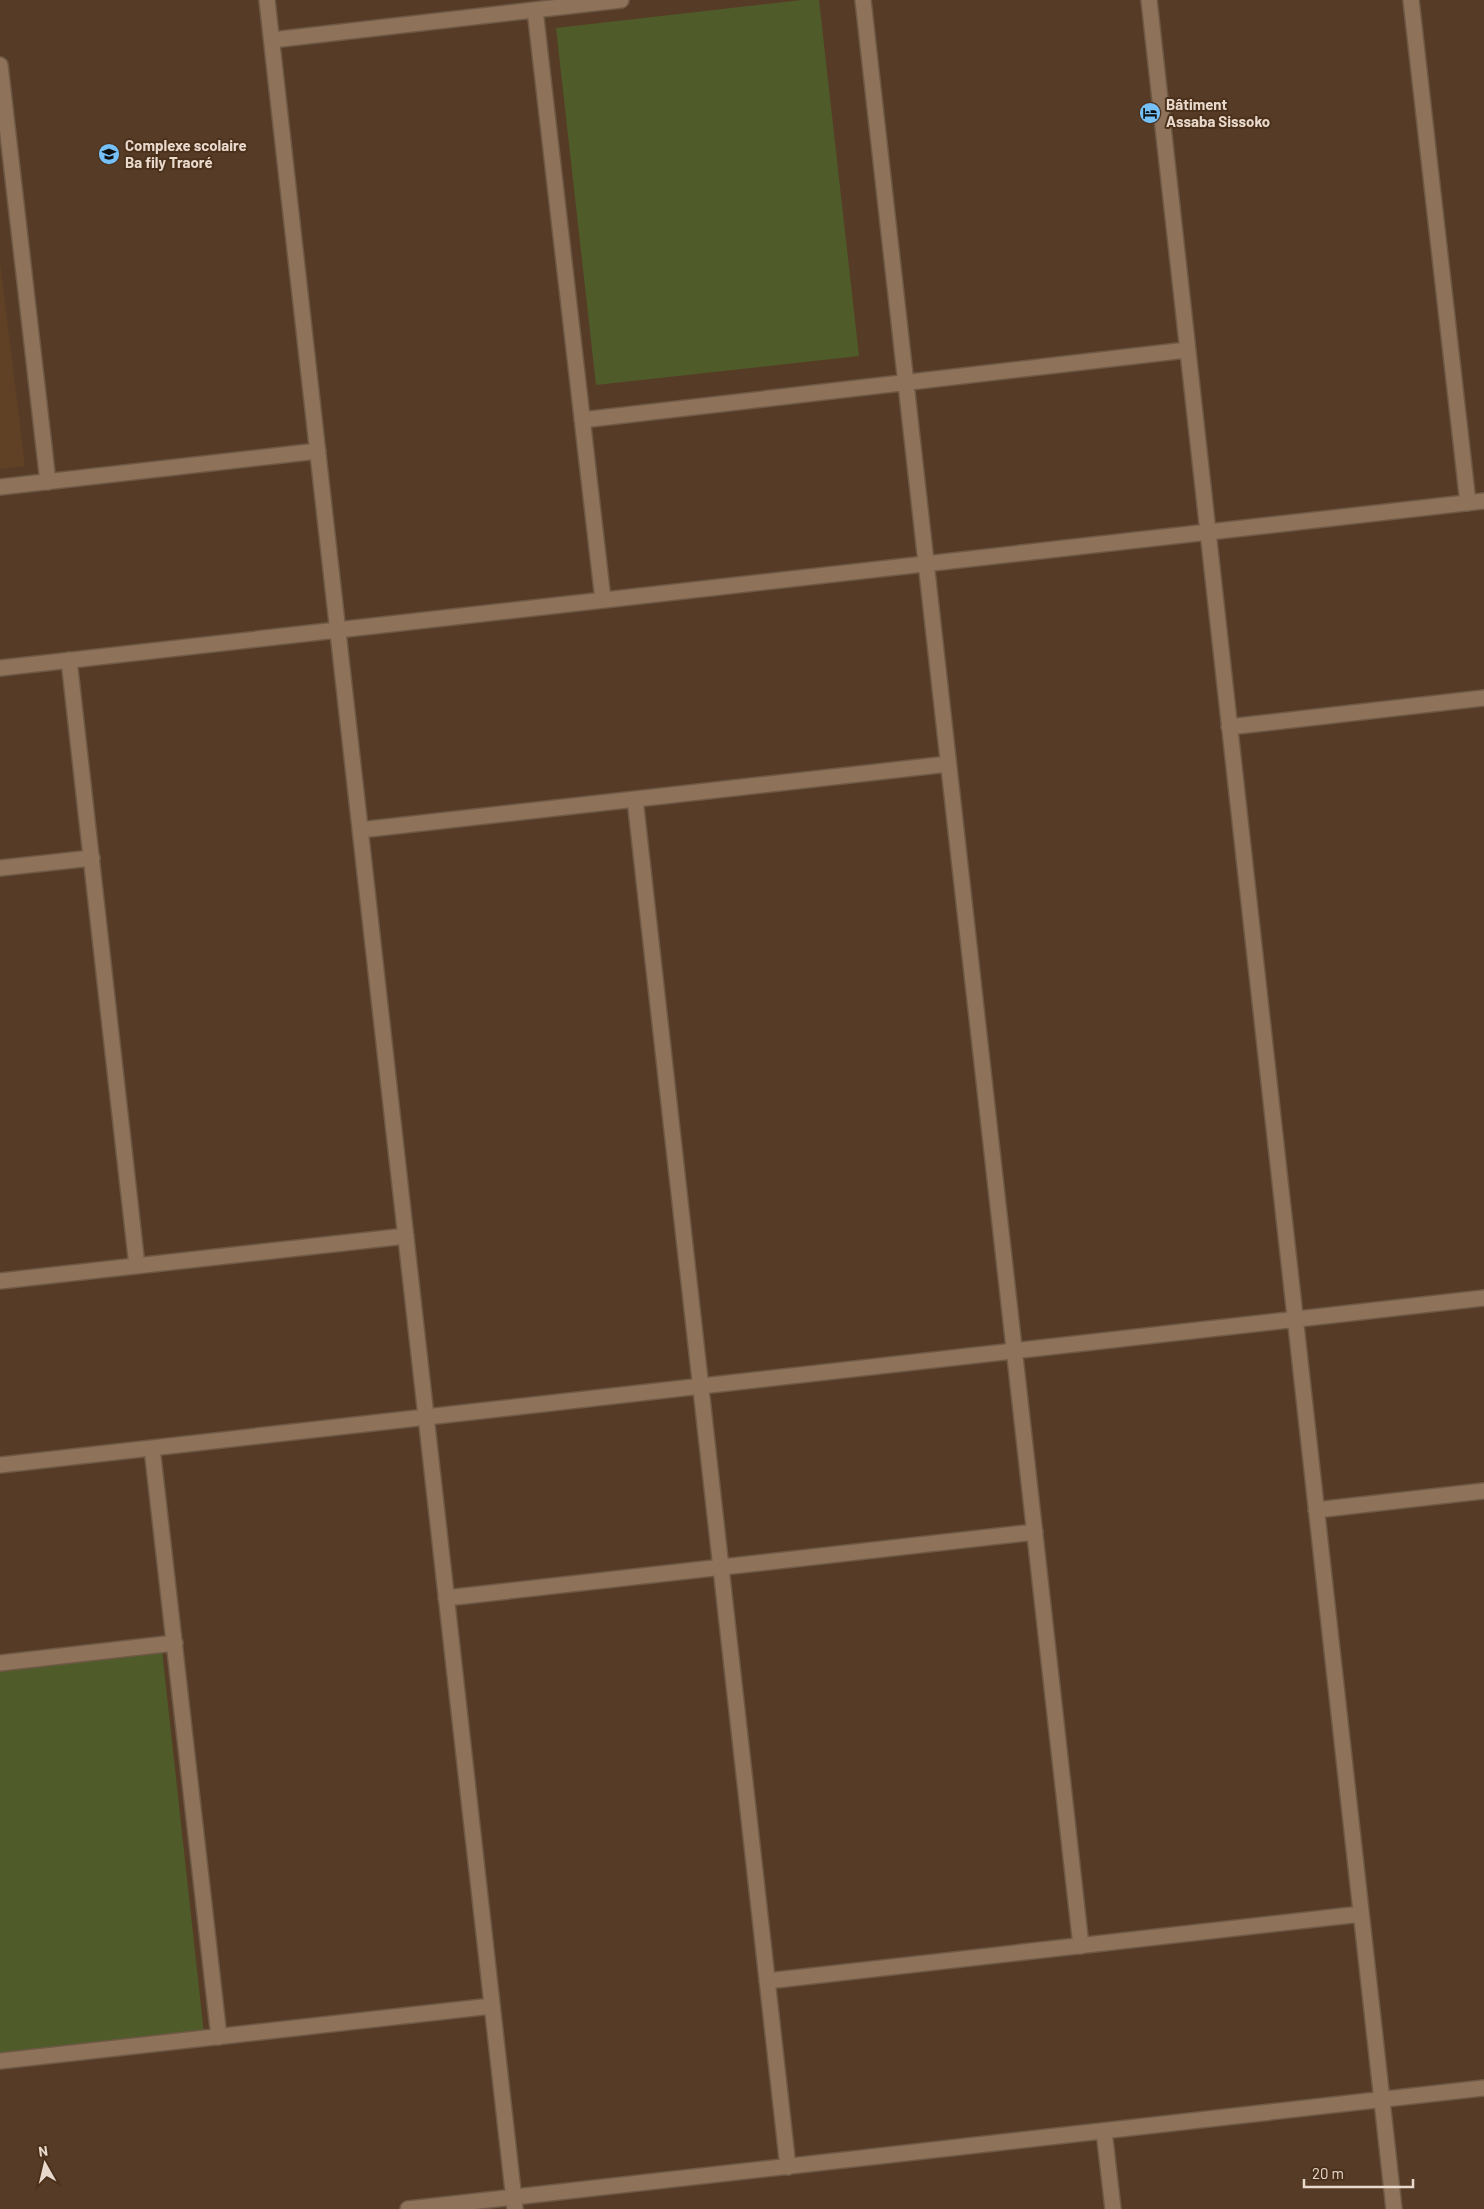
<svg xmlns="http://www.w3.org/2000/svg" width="1484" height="2209" viewBox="0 0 1484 2209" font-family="Barlow,sans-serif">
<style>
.built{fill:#604125}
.pitch{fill:#4f5b29}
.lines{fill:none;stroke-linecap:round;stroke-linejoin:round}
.street-casing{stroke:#6e5946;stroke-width:18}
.street{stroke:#8e725a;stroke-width:15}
.labels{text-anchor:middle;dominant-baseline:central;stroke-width:4;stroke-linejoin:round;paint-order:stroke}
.poi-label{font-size:15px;font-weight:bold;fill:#e9d9cc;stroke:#4b311b;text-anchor:start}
</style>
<rect width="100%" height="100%" fill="#563c26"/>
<!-- built -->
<path class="built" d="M 0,263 L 25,466 L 0,469 Z"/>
<!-- pitch -->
<path class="pitch" d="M 802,0 L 819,0 L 859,356 L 596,385 L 556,28 Z
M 162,1650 L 204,2034 L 0,2057 L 0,1668 Z"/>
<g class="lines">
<!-- street casing -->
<g class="street-casing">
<path id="street" d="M 267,0 L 515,2209
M 863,0 L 1081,1946
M 1149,0 L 1394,2209
M 1411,0 L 1468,503
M 535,10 L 603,600
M 272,40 L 621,0
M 0,65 L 48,482
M 582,420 L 1187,350
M 0,487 L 318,451
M 69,660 L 137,1266
M 0,668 L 1484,501
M 1229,727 L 1484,698
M 635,799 L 788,2167
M 360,830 L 948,764
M 0,868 L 92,858
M 0,1281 L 406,1236
M 152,1448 L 219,2037
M 0,1465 L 1484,1298
M 1316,1510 L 1484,1491
M 446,1598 L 1035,1532
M 0,1663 L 175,1643
M 767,1981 L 1361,1914
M 0,2061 L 492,2006
M 1104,2131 L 1113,2209
M 408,2209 L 1484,2088"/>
</g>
<!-- street -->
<use href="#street" class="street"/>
</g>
<!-- icons -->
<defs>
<g id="hotel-disc" transform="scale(1.125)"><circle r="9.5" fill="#75c0f6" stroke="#4b311b"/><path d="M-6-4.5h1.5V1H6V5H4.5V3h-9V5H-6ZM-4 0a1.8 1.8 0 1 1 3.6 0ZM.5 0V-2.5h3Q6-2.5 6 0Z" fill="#111"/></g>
<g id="school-disc" transform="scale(1.125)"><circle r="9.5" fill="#75c0f6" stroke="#4b311b"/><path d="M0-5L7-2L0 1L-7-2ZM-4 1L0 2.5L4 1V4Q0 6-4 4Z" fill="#111"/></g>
</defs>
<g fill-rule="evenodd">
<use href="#hotel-disc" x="1150" y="113"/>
<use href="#school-disc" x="109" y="154"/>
</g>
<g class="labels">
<!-- poi labels -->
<g class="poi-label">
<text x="1166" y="104">Bâtiment<tspan x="1166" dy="17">Assaba Sissoko</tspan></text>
<text x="125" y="145">Complexe scolaire<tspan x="125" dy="17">Ba fily Traoré</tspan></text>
</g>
</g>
<!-- north arrow -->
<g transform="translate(45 2164) rotate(352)" stroke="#4b311b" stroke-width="4" paint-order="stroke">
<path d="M0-4L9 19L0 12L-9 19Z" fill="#e9d9cc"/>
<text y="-8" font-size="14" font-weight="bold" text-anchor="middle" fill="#e9d9cc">N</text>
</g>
<!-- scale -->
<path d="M1304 2179v8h109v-8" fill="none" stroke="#e9d9cc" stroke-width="2.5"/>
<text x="1312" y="2179" font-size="15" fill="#e9d9cc" stroke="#4b311b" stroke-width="4" paint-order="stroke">20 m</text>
</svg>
